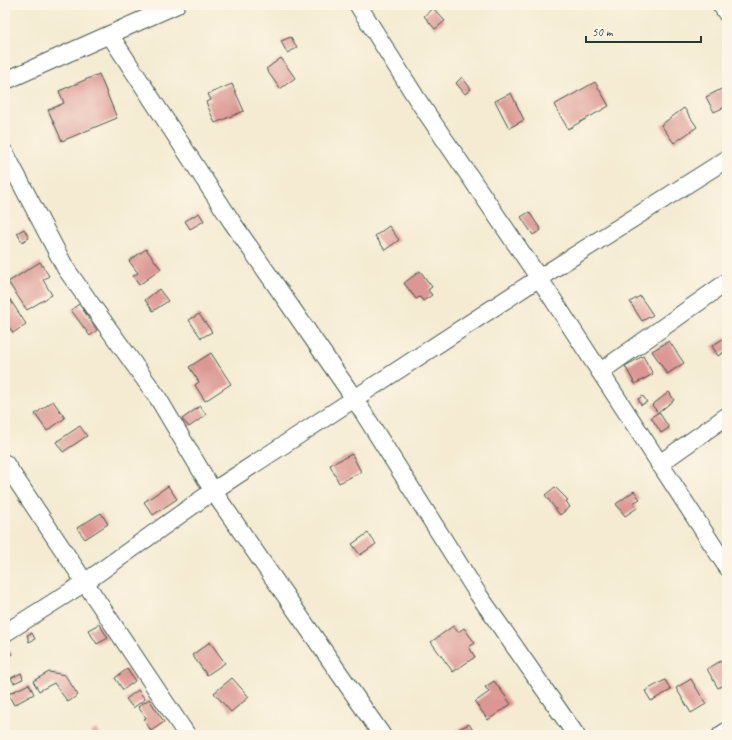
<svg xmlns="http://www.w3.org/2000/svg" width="732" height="740" viewBox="0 0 732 740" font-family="Caveat,sans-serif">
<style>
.building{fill:#dc9693}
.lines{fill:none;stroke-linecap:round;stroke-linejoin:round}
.street-casing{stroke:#3f574c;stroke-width:19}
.street{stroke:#fff;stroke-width:17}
</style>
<rect width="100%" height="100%" fill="#fcf5e5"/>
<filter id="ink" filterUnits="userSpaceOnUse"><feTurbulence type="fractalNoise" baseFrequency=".025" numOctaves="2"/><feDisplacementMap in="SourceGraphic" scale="8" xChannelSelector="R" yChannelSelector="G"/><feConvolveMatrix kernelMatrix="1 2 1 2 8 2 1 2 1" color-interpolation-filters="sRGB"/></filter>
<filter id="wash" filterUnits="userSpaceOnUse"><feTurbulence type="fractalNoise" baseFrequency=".012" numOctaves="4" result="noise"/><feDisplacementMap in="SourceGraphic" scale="16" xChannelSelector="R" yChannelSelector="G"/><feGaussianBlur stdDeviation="0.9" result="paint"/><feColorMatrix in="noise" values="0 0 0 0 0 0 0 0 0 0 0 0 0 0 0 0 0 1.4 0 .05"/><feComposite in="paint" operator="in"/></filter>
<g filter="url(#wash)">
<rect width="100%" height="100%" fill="#f4ebd2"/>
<g id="blocks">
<!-- building -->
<path class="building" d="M 433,8 L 445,21 L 435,29 L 424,16 Z
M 291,37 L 297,48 L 287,53 L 281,41 Z
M 281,58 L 295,78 L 280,89 L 266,69 Z
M 99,74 L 117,118 L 62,141 L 48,110 L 64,103 L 59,91 Z
M 462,77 L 471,89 L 465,94 L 456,83 Z
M 595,82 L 609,106 L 568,129 L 554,105 Z
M 232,84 L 244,111 L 215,123 L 206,102 L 211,100 L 208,94 Z
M 727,86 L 727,106 L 714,112 L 706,97 Z
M 511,93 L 524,120 L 509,128 L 495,101 Z
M 684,108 L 697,127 L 674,143 L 661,125 Z
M 529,212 L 541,230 L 533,235 L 521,217 Z
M 199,213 L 204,221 L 190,229 L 185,221 Z
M 389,226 L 399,240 L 385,250 L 375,236 Z
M 24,229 L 29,238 L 22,242 L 17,233 Z
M 146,249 L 161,269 L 139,285 L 133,276 L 138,273 L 129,261 Z
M 40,262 L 49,276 L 43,280 L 52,295 L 27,310 L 8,282 Z
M 420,271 L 432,287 L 428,290 L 432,295 L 423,301 L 420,297 L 416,299 L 404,283 Z
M 159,289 L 168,301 L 153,311 L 145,300 Z
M 640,296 L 653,315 L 642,321 L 630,302 Z
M 9,298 L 26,324 L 13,333 L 5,321 L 5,300 Z
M 79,304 L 97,330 L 90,336 L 71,310 Z
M 199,314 L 212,332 L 201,338 L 189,320 Z
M 727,336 L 727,350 L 718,356 L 712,346 Z
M 669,341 L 684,363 L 667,374 L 652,351 Z
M 211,353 L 231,384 L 205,401 L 195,385 L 199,382 L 189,367 Z
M 643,356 L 653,374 L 635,384 L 625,366 Z
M 669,392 L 674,400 L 658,413 L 652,405 Z
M 643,396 L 647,402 L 641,405 L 638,399 Z
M 53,401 L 65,418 L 47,431 L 35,414 Z
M 200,406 L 206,415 L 189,427 L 182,419 Z
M 659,412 L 669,428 L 661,433 L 651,417 Z
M 80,426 L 87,436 L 63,452 L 56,442 Z
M 352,454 L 361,472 L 339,483 L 330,465 Z
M 168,486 L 177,499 L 153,515 L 144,502 Z
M 555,487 L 568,500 L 566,501 L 570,507 L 560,515 L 545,495 Z
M 634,491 L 640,499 L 633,503 L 637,508 L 625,516 L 616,504 Z
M 101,513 L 108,524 L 85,539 L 77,528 Z
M 368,533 L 376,544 L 360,555 L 352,544 Z
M 99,624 L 108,638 L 97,644 L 88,630 Z
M 453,626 L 458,632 L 464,628 L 475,643 L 469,647 L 475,657 L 453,672 L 431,642 Z
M 32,633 L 35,639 L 29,642 L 27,635 Z
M 210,642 L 225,663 L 207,675 L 192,655 Z
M 7,646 L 12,655 L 5,659 L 5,647 Z
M 721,661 L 727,671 L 727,683 L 718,688 L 707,669 Z
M 127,669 L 135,681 L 123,690 L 115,678 Z
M 49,672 L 65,675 L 78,695 L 68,702 L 54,683 L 39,691 L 33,681 Z
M 21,673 L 23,679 L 14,683 L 11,678 Z
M 232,678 L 249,697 L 231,712 L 214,693 Z
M 691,679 L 706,704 L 691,713 L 676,688 Z
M 665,680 L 671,690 L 651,701 L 645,691 Z
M 494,681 L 511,704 L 488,720 L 475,702 L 489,692 L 485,687 Z
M 29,684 L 34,694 L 14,705 L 8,694 Z
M 138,690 L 145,699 L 133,708 L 126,699 Z
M 149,699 L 164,722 L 151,731 L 144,719 L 146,718 L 138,707 Z
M 469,724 L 476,735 L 459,735 L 457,730 Z
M 96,729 L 100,735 L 91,735 L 90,733 Z"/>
</g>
</g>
<g filter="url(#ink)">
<use href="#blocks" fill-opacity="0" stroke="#3f574c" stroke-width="1"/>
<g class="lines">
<!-- street casing -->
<g class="street-casing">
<path id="street" d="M 358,5 L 417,99 L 539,278 L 727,567
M 721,5 L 727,14
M 110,35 L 232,222 L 354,398 L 478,594 L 576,735
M 5,81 L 176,5
M 5,153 L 66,269 L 158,398 L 213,491 L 382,735
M 600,372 L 727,282
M 5,463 L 187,735
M 659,464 L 727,416
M 5,633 L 84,583 L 213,491 L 539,278 L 727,159
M 721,735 L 727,731"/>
</g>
<!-- street -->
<use href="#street" class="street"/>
</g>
</g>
<!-- margin -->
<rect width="732" height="740" fill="none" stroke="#fcf5e5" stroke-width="20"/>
<!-- scale -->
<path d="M586 36v6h115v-6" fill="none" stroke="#1f3d34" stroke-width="2"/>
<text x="592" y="36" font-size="12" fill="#1f3d34" stroke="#fcf5e5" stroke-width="3" paint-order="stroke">50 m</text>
</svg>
